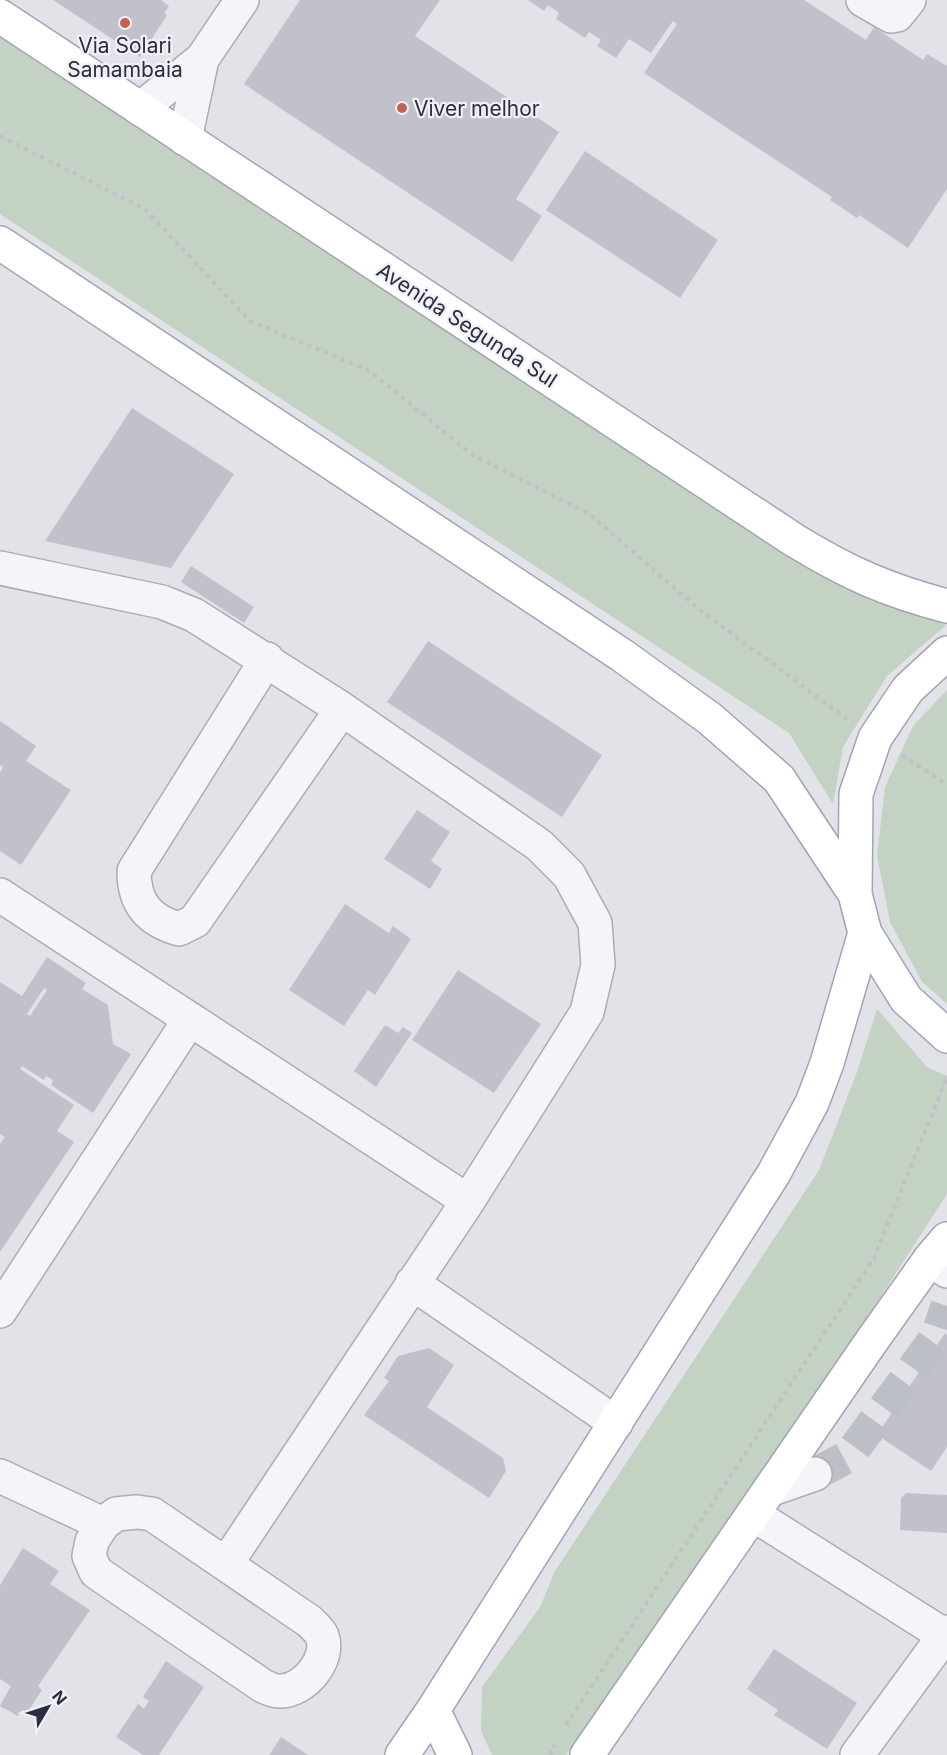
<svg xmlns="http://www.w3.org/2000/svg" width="947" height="1755" viewBox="0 0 947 1755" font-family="Inter,sans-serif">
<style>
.green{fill:#c4d2c4}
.building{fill:#c0c1cb;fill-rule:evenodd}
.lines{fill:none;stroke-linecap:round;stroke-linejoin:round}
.minor-tunnel{stroke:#bdbfc7;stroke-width:33;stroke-dasharray:33 16;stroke-linecap:butt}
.minor-casing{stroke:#abacb6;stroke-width:36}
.major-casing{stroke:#a2a4b4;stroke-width:36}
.path{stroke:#c0c1c8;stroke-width:4;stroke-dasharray:4.5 4.5;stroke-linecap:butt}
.minor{stroke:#f4f5f8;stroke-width:33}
.major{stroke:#fff;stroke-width:33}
.poi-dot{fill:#c36252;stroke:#f1f2f7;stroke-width:2}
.labels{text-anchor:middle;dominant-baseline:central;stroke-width:4.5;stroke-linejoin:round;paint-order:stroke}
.poi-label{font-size:21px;fill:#2b2d40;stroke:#f1f2f7}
.street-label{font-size:21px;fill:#2b2d40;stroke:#f1f2f7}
</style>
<rect width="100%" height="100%" fill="#e2e3e9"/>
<!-- green -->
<path class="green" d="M 0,27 L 837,581 L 946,625 L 887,676 L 843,747 L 833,804 L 789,733 L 0,214 Z
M 947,690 L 947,1004 L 922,982 L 890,922 L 877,855 L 885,787 L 913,726 Z
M 877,1009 L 927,1067 L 947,1076 L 947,1194 L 658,1642 L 637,1653 L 566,1755 L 492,1755 L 481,1731 L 482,1687 L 540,1607 L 555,1571 L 819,1170 L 857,1072 Z"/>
<!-- building -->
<path class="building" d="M 53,0 L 161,0 L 169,6 L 164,13 L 167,15 L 140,57 Z
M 300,0 L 440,0 L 415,36 L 559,132 L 516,199 L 542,216 L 512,262 L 244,84 Z
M 528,0 L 804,0 L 866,40 L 874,27 L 923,60 L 927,54 L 947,66 L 947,189 L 908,248 L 859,215 L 857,218 L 830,200 L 832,197 L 644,73 L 677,24 L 673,21 L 651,53 L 629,39 L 616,58 L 597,46 L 601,40 L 589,32 L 585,38 L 556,19 L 559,13 L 548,5 L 544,11 Z
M 585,151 L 718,240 L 680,298 L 546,210 Z
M 132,408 L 234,474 L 171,568 L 45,541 Z
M 191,566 L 254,607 L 244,623 L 181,582 Z
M 428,641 L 602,755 L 562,817 L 387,702 Z
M 0,721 L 36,746 L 26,761 L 71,790 L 21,865 L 0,851 L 0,773 L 3,767 L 0,765 Z
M 417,810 L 450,832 L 431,861 L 442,869 L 430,889 L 384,859 Z
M 345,904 L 389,933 L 393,926 L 411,939 L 375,995 L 368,990 L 344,1026 L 289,990 Z
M 47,957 L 86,983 L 82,989 L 108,1005 L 113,1044 L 131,1054 L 93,1113 L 51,1085 L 53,1080 L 46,1076 L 44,1080 L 22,1066 L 20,1069 L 74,1105 L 57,1131 L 74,1142 L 0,1252 L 0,1144 L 5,1137 L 0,1134 L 0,982 L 22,996 ZM 44,988 L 47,990 L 30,1016 L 27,1014 Z
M 458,970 L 541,1024 L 494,1093 L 412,1040 Z
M 385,1025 L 398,1033 L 403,1027 L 412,1033 L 376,1087 L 354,1071 Z
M 945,1333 L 947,1335 L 947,1447 L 931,1471 L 877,1435 Z
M 429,1348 L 454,1365 L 427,1407 L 503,1458 L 506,1471 L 489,1498 L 364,1415 L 389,1381 L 384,1378 L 398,1356 Z
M 906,1493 L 947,1495 L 947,1533 L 900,1530 L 901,1498 Z
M 23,1548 L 59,1571 L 50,1584 L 90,1610 L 38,1686 L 42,1690 L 27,1713 L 22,1710 L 18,1716 L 0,1706 L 11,1686 L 0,1679 L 0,1585 Z
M 774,1649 L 857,1703 L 827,1749 L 774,1715 L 778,1710 L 747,1689 Z
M 166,1661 L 204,1687 L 159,1755 L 143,1755 L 116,1737 L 138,1704 L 144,1709 L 149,1701 L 143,1697 Z
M 281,1737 L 308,1755 L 269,1755 Z"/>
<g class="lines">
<!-- minor-tunnel -->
<path class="minor-tunnel" d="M 815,1474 L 849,1456 L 937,1336 L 947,1306"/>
<!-- minor casing -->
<g class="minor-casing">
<path id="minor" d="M 863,0 L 891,16 L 897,15 L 909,0
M 140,109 L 202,59 L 242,0
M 185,139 L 202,59
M 0,568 L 162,602 L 194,615 L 342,709 L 539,845 L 569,875 L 595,923 L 598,965 L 587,1012 L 468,1201 L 226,1564
M 267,659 L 134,871 C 134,903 148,920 179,929 L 195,921 L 342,709
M 0,895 L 468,1201
M 930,1259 L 947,1271
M 412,1283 L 616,1423
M 0,1311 L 190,1019
M 0,1476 L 103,1524
M 772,1489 L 815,1474
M 137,1512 L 152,1514 L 309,1621 C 313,1625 320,1631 322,1636 C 331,1659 304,1691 281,1691 C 275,1692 268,1688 263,1686 L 96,1572 L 89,1556 L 92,1541 L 103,1524 L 116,1514 Z
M 754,1515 L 947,1637
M 857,1755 L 947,1632"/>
</g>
<!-- major casing -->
<g class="major-casing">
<path id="major" d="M 0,16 L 794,540 C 848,573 886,590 947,606
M 0,243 L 623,656 L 709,718 L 779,779 L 855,894
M 947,653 L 908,689 L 875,738 L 856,794 L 855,894 L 865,933 L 906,999 L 947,1036
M 433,1710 L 455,1755
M 402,1755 L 433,1710 L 774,1173 L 812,1103 L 827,1063 L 865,933
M 587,1755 L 871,1342 L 930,1259 L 947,1239"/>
</g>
<!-- path -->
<path class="path" d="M 0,136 L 145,209 L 250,321 L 370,371 L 471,454 L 589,514 L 700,610 L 848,720
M 902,755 L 947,785
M 566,1725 L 874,1258 L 947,1077
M 550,1755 L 555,1745"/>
<!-- minor -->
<use href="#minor" class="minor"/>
<!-- major -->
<use href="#major" class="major"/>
</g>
<!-- markers -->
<g class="poi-dot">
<circle cx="125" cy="23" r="6"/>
<circle cx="402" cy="108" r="6"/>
</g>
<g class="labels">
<!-- poi labels -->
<g class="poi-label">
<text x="125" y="45">Via Solari<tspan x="125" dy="24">Samambaia</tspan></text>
<text x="414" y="108" text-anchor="start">Viver melhor</text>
</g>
<!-- street labels -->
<g class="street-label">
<text transform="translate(467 325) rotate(33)">Avenida Segunda Sul</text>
</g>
</g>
<!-- north arrow -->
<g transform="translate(48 1707) rotate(51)" stroke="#f1f2f7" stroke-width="4.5" paint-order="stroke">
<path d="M0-4.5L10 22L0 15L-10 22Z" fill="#2b2d40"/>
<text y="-9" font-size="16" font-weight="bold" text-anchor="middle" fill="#2b2d40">N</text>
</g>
</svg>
